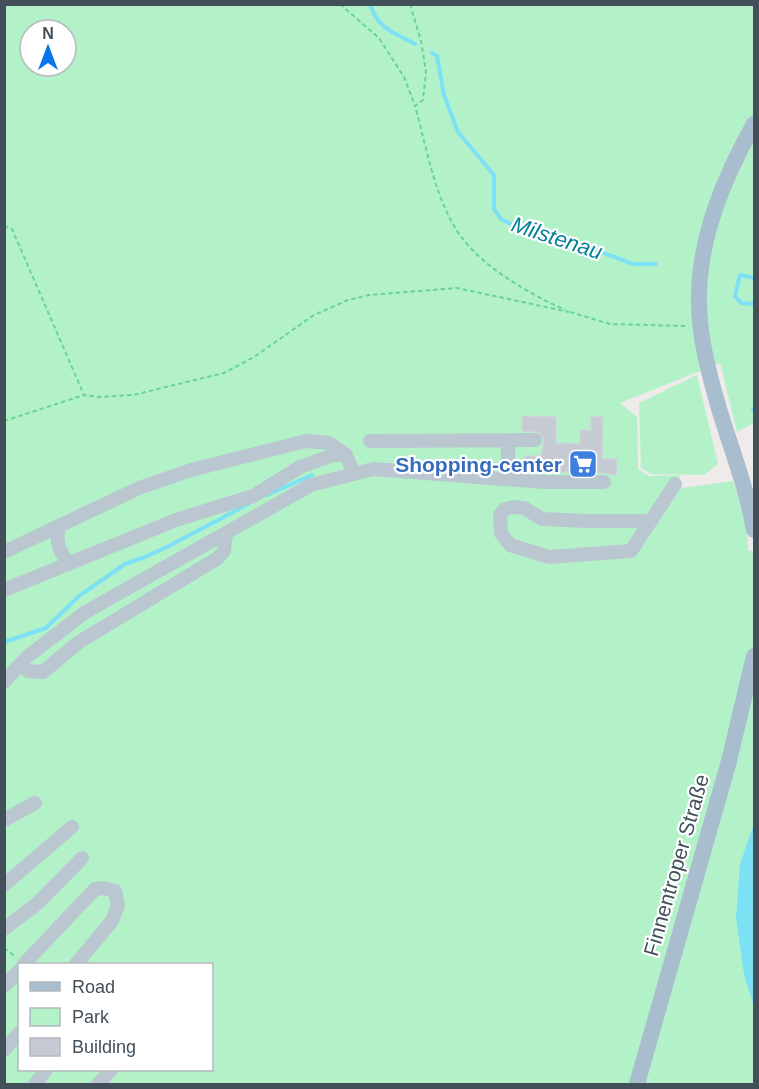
<svg xmlns="http://www.w3.org/2000/svg" width="759" height="1089" viewBox="0 0 759 1089" font-family="Helvetica,sans-serif">
<style>
.green{fill:#b3f2c9;fill-rule:evenodd}
.water{fill:#7ce1f4}
.lines{fill:none;stroke-linecap:round;stroke-linejoin:round}
.stream{stroke:#7ce1f4;stroke-width:4}
.building{fill:#c6cad2;stroke:#ced2d8;stroke-width:1.5}
.path{stroke:#69d399;stroke-width:2;stroke-dasharray:4.5 3;stroke-linecap:butt}
.minor{stroke:#bac7d0;stroke-width:14}
.major{stroke:#a8bdce;stroke-width:16}
.labels{text-anchor:middle;dominant-baseline:central;stroke-width:4.5;stroke-linejoin:round;paint-order:stroke}
.shop-label{font-size:21px;font-weight:bold;fill:#366cbe;stroke:#fff;text-anchor:end}
.street-label{font-size:21px;fill:#42505a;stroke:#fff}
.water-label{font-size:22px;font-style:italic;fill:#038098;stroke:#fff}
</style>
<rect width="100%" height="100%" fill="#efebeb"/>
<!-- green -->
<path class="green" d="M 5,5 L 754,5 L 754,423 L 737,432 L 720,363 L 620,403 L 637,417 L 638,469 L 649,476 L 679,475 L 681,488 L 733,481 L 746,519 L 748,551 L 754,551 L 754,823 L 740,864 L 744,975 L 754,1007 L 754,1084 L 5,1084 ZM 30,30 L 66,30 L 66,66 L 30,66 ZM 20,964 L 212,964 L 212,1070 L 20,1070 Z
M 697,375 L 718,464 L 704,475 L 651,474 L 641,468 L 639,403 Z"/>
<!-- water -->
<path class="water" d="M 754,823 L 754,1007 L 744,975 L 736,917 L 740,864 Z"/>
<g class="lines">
<!-- stream -->
<path class="stream" d="M 370,4 C 377,28 394,33 415,44
M 432,53 L 437,56 L 444,95 L 458,132 L 494,175 L 494,209 L 501,219 L 515,226 L 548,232 L 633,264 L 656,264
M 754,278 L 740,275 L 735,296 L 741,303 L 754,304
M 753,409 L 754,408
M 267,495 L 312,475
M 4,642 L 46,628 L 79,596 L 125,564 L 145,557 L 169,546 L 252,502"/>
</g>
<!-- building -->
<path class="building" d="M 522,416 L 556,417 L 556,443 L 580,444 L 580,430 L 591,431 L 591,417 L 603,417 L 602,459 L 617,459 L 616,475 L 604,473 L 524,471 L 524,456 L 541,456 L 544,439 L 539,432 L 522,431 Z"/>
<g class="lines">
<!-- path -->
<path class="path" d="M 340,4 L 379,38 L 404,77 L 415,106
M 410,4 L 421,41 L 426,72 L 423,100 L 415,106 C 426,145 433,189 453,224 C 474,263 526,292 565,310
M 4,226 L 12,229 L 84,395 L 98,397 L 133,395 L 224,373 L 254,357 L 314,315 L 348,300 L 369,295 L 457,288 L 569,312
M 570,312 L 610,324 L 686,326
M 4,421 L 84,395
M 4,948 L 16,957"/>
<!-- minor -->
<path class="minor" d="M 508,440 L 508,479
M 370,441 L 535,440
M 651,521 L 587,521 L 542,519 L 524,508 L 514,507 L 505,509 L 500,515 L 501,533 L 510,545 L 549,557 L 631,551 L 675,484
M 59,526 C 55,541 59,551 69,564
M 4,552 L 139,488 L 191,470 L 306,441 L 329,443 L 346,455 L 354,474
M 4,590 L 176,520 L 253,496 L 300,467 L 333,455 L 346,455
M 21,664 L 28,671 L 43,672 L 79,642 L 218,558 L 224,551 L 226,533
M 4,682 L 27,657 L 84,613 L 311,485 L 373,469 L 544,482 L 604,482
M 4,820 L 35,803
M 4,885 L 72,827
M 4,929 L 38,903 L 82,858
M 24,964 L 95,889 L 103,888 L 115,891 L 118,905 L 112,921 L 76,964
M 4,986 L 20,970
M 4,1050 L 20,1032
M 35,1084 L 46,1070
M 98,1084 L 111,1070"/>
<!-- major -->
<path class="major" d="M 754,124 C 725,176 700,234 699,295 C 698,335 709,374 720,412 C 732,451 747,489 754,530
M 637,1084 L 729,761 L 754,656"/>
</g>
<!-- icons -->
<defs>
<g id="supermarket-square" transform="scale(1.5)"><rect x="-9" y="-9" width="18" height="18" rx="4" fill="#3f7fe0" stroke="#fff"/><path d="M-6-5.5h2.5l.6 2H6L4.5 2H-2.5L-4.4-4H-6ZM-1.5 3.2a1.3 1.3 0 1 0 .1 0ZM3 3.2a1.3 1.3 0 1 0 .1 0Z" fill="#fff"/></g>
</defs>
<g fill-rule="evenodd">
<use href="#supermarket-square" x="583" y="464"/>
</g>
<g class="labels">
<!-- shop labels -->
<g class="shop-label">
<text x="562" y="464">Shopping-center</text>
</g>
<!-- street labels -->
<g class="street-label">
<text transform="translate(676 865) rotate(-74)">Finnentroper Straße</text>
</g>
<!-- water labels -->
<g class="water-label">
<text transform="translate(557 238) rotate(18)">Milstenau</text>
</g>
</g>
<!-- border -->
<rect width="759" height="1089" fill="none" stroke="#42505a" stroke-width="12"/>
<!-- legend -->
<rect x="18" y="963" width="195" height="108" fill="#ffffff" stroke="#b3b9bd" stroke-width="1.5"/>
<rect x="30" y="982" width="30" height="9" fill="#a8bdce" stroke="#b3b9bd" stroke-width="1.5"/>
<text x="72" y="993" font-size="18" fill="#42505a">Road</text>
<rect x="30" y="1008" width="30" height="18" fill="#b3f2c9" stroke="#b3b9bd" stroke-width="1.5"/>
<text x="72" y="1023" font-size="18" fill="#42505a">Park</text>
<rect x="30" y="1038" width="30" height="18" fill="#c6cad2" stroke="#b3b9bd" stroke-width="1.5"/>
<text x="72" y="1053" font-size="18" fill="#42505a">Building</text>
<!-- north arrow -->
<g transform="translate(48 48)"><circle r="28" fill="#ffffff" stroke="#b3b9bd" stroke-width="1.5"/>
<path d="M0-4.5L10 22L0 15L-10 22Z" fill="#0877ec"/>
<text y="-9" font-size="16" font-weight="bold" text-anchor="middle" fill="#42505a">N</text>
</g>
</svg>
